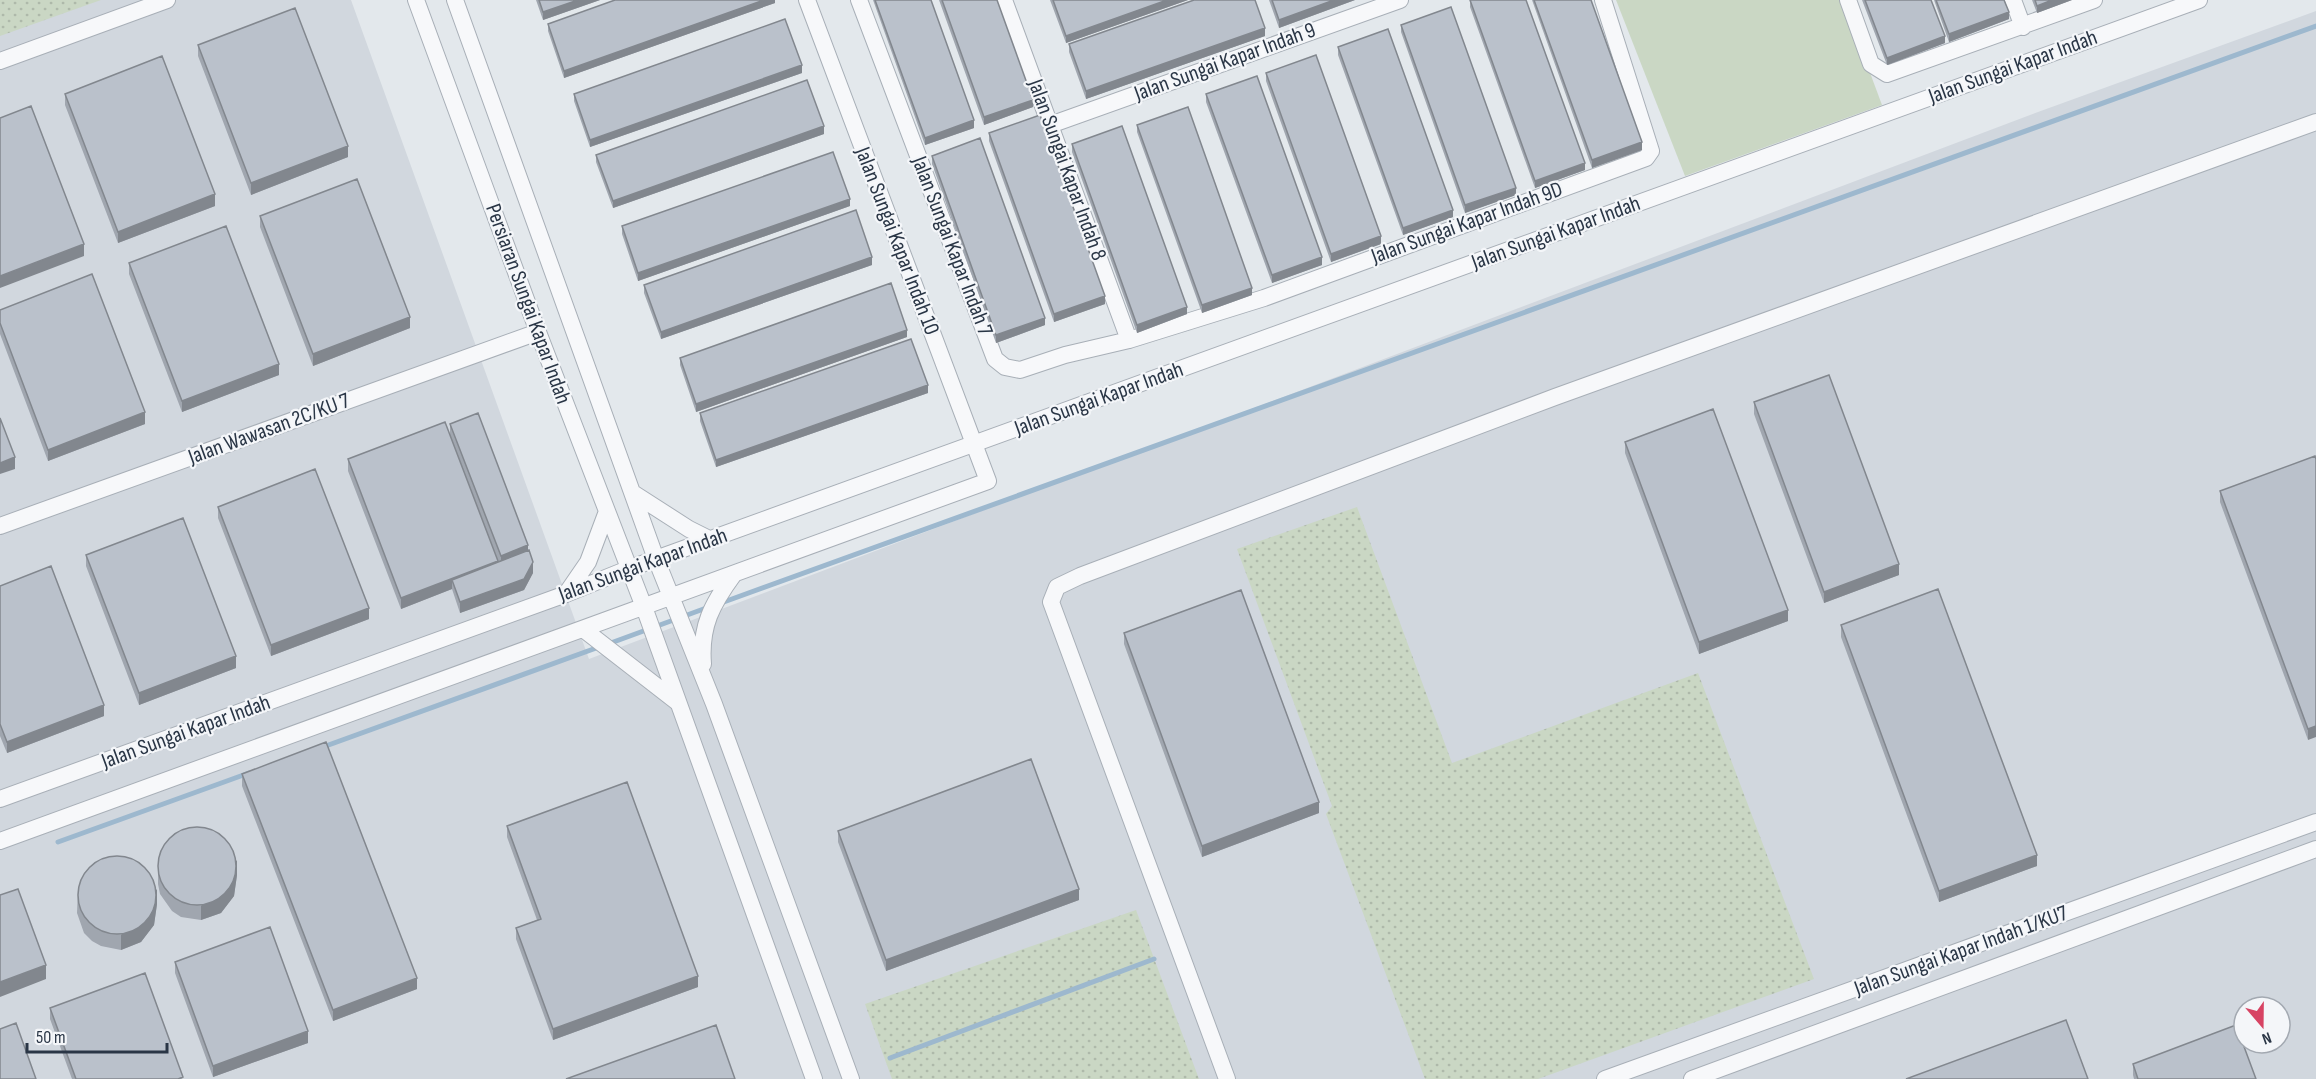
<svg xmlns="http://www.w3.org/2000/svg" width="2316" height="1079" viewBox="0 0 2316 1079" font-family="'Sofia Sans Condensed',sans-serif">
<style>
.built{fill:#d1d7de;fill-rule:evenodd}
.grass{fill:url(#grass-dots)}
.park{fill:#cad7c4}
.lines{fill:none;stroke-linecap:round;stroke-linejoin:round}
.stream{stroke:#9db8ce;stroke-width:5}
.street-casing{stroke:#a8afb7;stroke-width:18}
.street{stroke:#f7f8fa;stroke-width:16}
.wall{fill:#a0a6af}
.shaded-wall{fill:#82878e}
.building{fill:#bac1cb;stroke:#82878e;stroke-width:1.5}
.labels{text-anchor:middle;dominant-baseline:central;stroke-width:4.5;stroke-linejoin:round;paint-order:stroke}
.street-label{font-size:22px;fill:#2a3646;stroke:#f4f6f9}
</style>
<defs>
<pattern id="grass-dots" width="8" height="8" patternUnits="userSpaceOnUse" patternTransform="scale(1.5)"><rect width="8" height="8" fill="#cad7c4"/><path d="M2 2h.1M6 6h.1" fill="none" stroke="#aeb9aa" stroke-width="1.8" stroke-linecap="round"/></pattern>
</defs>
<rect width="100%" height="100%" fill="#e3e8ec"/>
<!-- built -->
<path class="built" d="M 0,0 L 351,0 L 589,659 L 2038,112 L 2316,11 L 2316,1079 L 0,1079 ZM 2244,1007 L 2280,1007 L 2280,1043 L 2244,1043 Z"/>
<!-- grass -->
<path class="grass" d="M 0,0 L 101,0 L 0,36 Z
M 1357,507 L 1452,763 L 1698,673 L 1814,979 L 1538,1079 L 1425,1079 L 1326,814 L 1332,806 L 1237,549 Z
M 1136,910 L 1199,1079 L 892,1079 L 865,1004 Z"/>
<!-- park -->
<path class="park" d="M 1616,0 L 1843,0 L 1882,105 L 1685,176 Z"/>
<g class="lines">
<!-- stream -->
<path class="stream" d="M 721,603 L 2316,26
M 608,644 L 709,607
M 323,747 L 599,647
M 58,842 L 249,773
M 890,1058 L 1154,959"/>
<!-- street casing -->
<g class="street-casing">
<path id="street" d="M 416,0 L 538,332 L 644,607 L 814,1079
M 455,0 L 656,559 L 714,704 L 851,1079
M 859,0 L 995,359 L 1005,367 L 1020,370 L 1065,355 L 1129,340 L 1264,298 L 1646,158 L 1651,151 L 1603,0
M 1004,0 L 1129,340
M 1848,0 L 1871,64 L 1887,74 L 2094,0
M 2013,0 L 2023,27
M 0,61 L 167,0
M 1050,125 L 1400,0
M 633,493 L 689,529 L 711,540
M 0,526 L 538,332
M 566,594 L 588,562 L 606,514
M 583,629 L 677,702
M 703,664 C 700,626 712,604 734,574
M 0,799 L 566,594 L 628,569 L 2199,0
M 0,841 L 988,481 L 807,0
M 1227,1079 L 1051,602 L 1057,587 L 1080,576 L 1555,397 L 2316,122
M 1605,1079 L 2316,822
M 1692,1079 L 2316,849"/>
</g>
<!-- street -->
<use href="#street" class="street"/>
</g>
<!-- wall -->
<path class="wall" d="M 536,0 L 600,0 L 543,20 Z
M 775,0 L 775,3 L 564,78 L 548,31 L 548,24 Z
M 873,0 L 931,0 L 974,128 L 925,145 Z
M 939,0 L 997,0 L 1033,107 L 984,125 Z
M 1050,0 L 1188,0 L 1066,43 Z
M 1269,0 L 1355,0 L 1279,28 Z
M 1470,0 L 1585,170 L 1535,188 L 1470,7 Z
M 1532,0 L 1591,0 L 1642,150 L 1592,168 Z
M 1862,0 L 1931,0 L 1945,43 L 1887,65 Z
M 1934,0 L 2004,0 L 2009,19 L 1949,42 Z
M 2032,0 L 2072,0 L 2037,13 Z
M 1401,25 L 1516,195 L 1465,213 L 1401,32 Z
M 1265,36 L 1086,99 L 1069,52 L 1069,44 Z
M 198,45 L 348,157 L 251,195 L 198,56 Z
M 1338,47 L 1453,217 L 1403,235 L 1338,55 Z
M 802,73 L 590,147 L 574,101 L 574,94 Z
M 1266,73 L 1381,244 L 1331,262 L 1266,81 Z
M 65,94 L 215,206 L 118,243 L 65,105 Z
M 1206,94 L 1322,265 L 1272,283 L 1206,102 Z
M 1137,125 L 1252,295 L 1202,313 L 1137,132 Z
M 989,133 L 1105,304 L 1054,322 L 989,141 Z
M 824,134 L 613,208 L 596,162 L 596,155 Z
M 1072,144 L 1187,314 L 1137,333 L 1072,152 Z
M 932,156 L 1045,325 L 996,343 L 932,164 Z
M 850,206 L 638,281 L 622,234 L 622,226 Z
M 260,216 L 410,328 L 313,366 L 260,227 Z
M 129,263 L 279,375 L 182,412 L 129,274 Z
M 872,265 L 661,339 L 644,293 L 644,285 Z
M 0,310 L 145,424 L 48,461 L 0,334 Z
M 907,337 L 696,412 L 680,365 L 680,358 Z
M 928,393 L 716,467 L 700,421 L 700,413 Z
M 1754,402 L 1899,575 L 1824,603 L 1754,414 Z
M 450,424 L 528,550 L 533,573 L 524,590 L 460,613 L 452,589 L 401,609 L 348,471 L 348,459 L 450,434 Z
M 1625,442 L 1788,621 L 1699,654 L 1625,453 Z
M 2316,459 L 2308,740 L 2220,502 L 2220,491 Z
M 218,507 L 369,619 L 271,656 L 218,518 Z
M 86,555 L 236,668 L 139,705 L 86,566 Z
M 0,586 L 104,716 L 7,753 L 0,736 Z
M 1841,625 L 2037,866 L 1939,902 L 1841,637 Z
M 1124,633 L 1319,813 L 1202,857 L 1124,644 Z
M 242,774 L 417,989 L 333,1021 L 242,786 Z
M 507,826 L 698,987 L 553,1040 L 516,939 L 516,928 L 537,920 L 507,837 Z
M 838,831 L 1079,900 L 886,971 L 838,842 Z
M 158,859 L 237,875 L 234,896 L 221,913 L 201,920 L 181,917 L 172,911 L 160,894 L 158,884 Z
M 78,888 L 157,904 L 154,925 L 141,942 L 121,950 L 101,946 L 92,941 L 84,933 L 77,913 Z
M 175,962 L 308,1043 L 213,1077 L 175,973 Z
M 50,1008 L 183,1079 L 72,1079 L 50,1019 Z
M 2133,1064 L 2256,1079 L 2134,1079 L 2133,1075 Z"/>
<!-- shaded-wall -->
<path class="shaded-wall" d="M 578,0 L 600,0 L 543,20 L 543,12 Z
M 764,0 L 775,0 L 775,3 L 564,78 L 564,71 Z
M 1167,0 L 1188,0 L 1066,43 L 1066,36 Z
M 1334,0 L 1355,0 L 1279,28 L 1279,20 Z
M 2052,0 L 2072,0 L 2037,13 L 2037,6 Z
M 2009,12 L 2009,19 L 1949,42 L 1949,34 Z
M 1265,28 L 1265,36 L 1086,99 L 1086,91 Z
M 1945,36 L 1945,43 L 1887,65 L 1887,58 Z
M 802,65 L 802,73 L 590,147 L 590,140 Z
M 1033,100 L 1033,107 L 984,125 L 984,117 Z
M 974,120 L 974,128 L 925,145 L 925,138 Z
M 824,126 L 824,134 L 613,208 L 613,201 Z
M 1642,142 L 1642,150 L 1592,168 L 1592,160 Z
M 348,146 L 348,157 L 251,195 L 251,183 Z
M 1585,163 L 1585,170 L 1535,188 L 1535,181 Z
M 1516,188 L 1516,195 L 1465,213 L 1465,205 Z
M 215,194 L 215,206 L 118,243 L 118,232 Z
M 850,199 L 850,206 L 638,281 L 638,273 Z
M 1453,210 L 1453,217 L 1403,235 L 1403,228 Z
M 1381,236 L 1381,244 L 1331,262 L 1331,254 Z
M 84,244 L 84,256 L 0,288 L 0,276 Z
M 872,257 L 872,265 L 661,339 L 661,332 Z
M 1322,257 L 1322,265 L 1272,283 L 1272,275 Z
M 1252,288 L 1252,295 L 1202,313 L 1202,305 Z
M 1105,296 L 1105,304 L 1054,322 L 1054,314 Z
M 1187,307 L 1187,314 L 1137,333 L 1137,325 Z
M 410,317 L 410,328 L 313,366 L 313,354 Z
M 1045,318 L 1045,325 L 996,343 L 996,335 Z
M 907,330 L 907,337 L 696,412 L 696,404 Z
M 279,364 L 279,375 L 182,412 L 182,401 Z
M 928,385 L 928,393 L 716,467 L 716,460 Z
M 145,412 L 145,424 L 48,461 L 48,450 Z
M 15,457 L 15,469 L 0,474 L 0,463 Z
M 528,545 L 528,556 L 501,567 L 501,556 Z
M 498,561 L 498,572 L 452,580 L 452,589 L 401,609 L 401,598 Z
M 533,562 L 533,573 L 524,590 L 460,613 L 460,602 Z
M 1899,564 L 1899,575 L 1824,603 L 1824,592 Z
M 369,608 L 369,619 L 271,656 L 271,645 Z
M 1788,610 L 1788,621 L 1699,654 L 1699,642 Z
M 236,656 L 236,668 L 139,705 L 139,693 Z
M 104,705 L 104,716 L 7,753 L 7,742 Z
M 2316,726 L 2316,737 L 2308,740 L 2308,729 Z
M 1319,802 L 1319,813 L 1202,857 L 1202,846 Z
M 2037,855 L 2037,866 L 1939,902 L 1939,891 Z
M 237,860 L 237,875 L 234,896 L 221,913 L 201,920 L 201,906 Z
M 157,889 L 157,904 L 154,925 L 141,942 L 121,950 L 121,935 Z
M 1079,889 L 1079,900 L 886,971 L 886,960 Z
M 46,965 L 46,979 L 0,997 L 0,982 Z
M 698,976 L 698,987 L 553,1040 L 553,1029 Z
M 417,978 L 417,989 L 333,1021 L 333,1010 Z
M 308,1031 L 308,1043 L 213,1077 L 213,1066 Z"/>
<!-- building -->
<path class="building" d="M 539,0 L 578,0 L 543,12 Z
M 615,0 L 764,0 L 564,71 L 548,24 Z
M 875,0 L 931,0 L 974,120 L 925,138 Z
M 942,0 L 997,0 L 1033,100 L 984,117 Z
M 1053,0 L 1167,0 L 1066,36 Z
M 1194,0 L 1255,0 L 1265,28 L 1086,91 L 1069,44 Z
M 1272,0 L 1334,0 L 1279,20 Z
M 1470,0 L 1526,0 L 1585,163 L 1535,181 Z
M 1534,0 L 1591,0 L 1642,142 L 1592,160 Z
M 1865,0 L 1931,0 L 1945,36 L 1887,58 Z
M 1936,0 L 2004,0 L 2009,12 L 1949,34 Z
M 2035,0 L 2052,0 L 2037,6 Z
M 1451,7 L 1516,188 L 1465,205 L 1401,25 Z
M 295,8 L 348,146 L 251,183 L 198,45 Z
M 785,19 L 802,65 L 590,140 L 574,94 Z
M 1388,29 L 1453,210 L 1403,228 L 1338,47 Z
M 1316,55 L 1381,236 L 1331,254 L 1266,73 Z
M 162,56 L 215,194 L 118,232 L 65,94 Z
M 1257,76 L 1322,257 L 1272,275 L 1206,94 Z
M 807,80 L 824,126 L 613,201 L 596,155 Z
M 31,106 L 84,244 L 0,276 L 0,118 Z
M 1188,107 L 1252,288 L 1202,305 L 1137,125 Z
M 1040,115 L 1105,296 L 1054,314 L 989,133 Z
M 1122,126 L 1187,307 L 1137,325 L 1072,144 Z
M 980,138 L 1045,318 L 996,335 L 932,156 Z
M 833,152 L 850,199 L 638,273 L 622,226 Z
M 357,179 L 410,317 L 313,354 L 260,216 Z
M 856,210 L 872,257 L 661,332 L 644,285 Z
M 226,226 L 279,364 L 182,401 L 129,263 Z
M 92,274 L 145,412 L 48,450 L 0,323 L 0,310 Z
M 891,283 L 907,330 L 696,404 L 680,358 Z
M 911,339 L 928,385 L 716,460 L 700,413 Z
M 1829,375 L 1899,564 L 1824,592 L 1754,402 Z
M 1713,409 L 1788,610 L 1699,642 L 1625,442 Z
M 478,413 L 528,545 L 501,556 L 450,424 Z
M 0,418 L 15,457 L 0,463 Z
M 445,422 L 498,561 L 401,598 L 348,459 Z
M 2315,456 L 2316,459 L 2316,726 L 2308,729 L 2220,491 Z
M 315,469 L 369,608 L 271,645 L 218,507 Z
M 183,518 L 236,656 L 139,693 L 86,555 Z
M 529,550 L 533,562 L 524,579 L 460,602 L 452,580 Z
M 51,566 L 104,705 L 7,742 L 0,724 L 0,586 Z
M 1938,589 L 2037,855 L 1939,891 L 1841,625 Z
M 1241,590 L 1319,802 L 1202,846 L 1124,633 Z
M 326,742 L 417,978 L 333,1010 L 242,774 Z
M 1031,759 L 1079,889 L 886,960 L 838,831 Z
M 627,782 L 698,976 L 553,1029 L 516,928 L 541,919 L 507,826 Z
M158 866a39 39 0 1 1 78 0a39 39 0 1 1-78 0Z
M78 895a39 39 0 1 1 78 0a39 39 0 1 1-78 0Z
M 18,889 L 46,965 L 0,982 L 0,895 Z
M 270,927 L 308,1031 L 213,1066 L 175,962 Z
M 145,973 L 183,1077 L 178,1079 L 76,1079 L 50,1008 Z
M 2066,1020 L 2088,1079 L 1906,1079 Z
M 16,1023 L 36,1079 L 0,1079 L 0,1029 Z
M 716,1025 L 735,1079 L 566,1079 Z
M 2236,1025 L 2256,1079 L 2138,1079 L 2133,1064 Z"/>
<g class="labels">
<!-- street labels -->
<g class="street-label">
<text transform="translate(1225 62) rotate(-20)">Jalan Sungai Kapar Indah 9</text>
<text transform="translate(2013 67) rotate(-20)">Jalan Sungai Kapar Indah</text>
<text transform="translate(1067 170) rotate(70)">Jalan Sungai Kapar Indah 8</text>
<text transform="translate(1467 223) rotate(-20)">Jalan Sungai Kapar Indah 9D</text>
<text transform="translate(1556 233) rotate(-20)">Jalan Sungai Kapar Indah</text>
<text transform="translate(897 241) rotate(69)">Jalan Sungai Kapar Indah 10</text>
<text transform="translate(952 246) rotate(69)">Jalan Sungai Kapar Indah 7</text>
<text transform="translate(528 304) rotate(70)">Persiaran Sungai Kapar Indah</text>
<text transform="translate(1099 399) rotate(-20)">Jalan Sungai Kapar Indah</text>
<text transform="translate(269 429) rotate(-20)">Jalan Wawasan 2C/KU 7</text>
<text transform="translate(643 565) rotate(-20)">Jalan Sungai Kapar Indah</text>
<text transform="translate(186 732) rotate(-20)">Jalan Sungai Kapar Indah</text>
<text transform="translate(1961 951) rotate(-20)">Jalan Sungai Kapar Indah 1/KU7</text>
</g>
</g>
<!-- north arrow -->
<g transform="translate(2262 1025) rotate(160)"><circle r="28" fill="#f4f6f9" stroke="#a3a9b1" stroke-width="1.5"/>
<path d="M0-4.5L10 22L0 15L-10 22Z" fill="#d74363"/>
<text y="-9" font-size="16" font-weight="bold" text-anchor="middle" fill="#2a3646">N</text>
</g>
<!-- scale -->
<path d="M27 1043v9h140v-9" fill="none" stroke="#2a3646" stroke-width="3"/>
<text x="36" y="1043" font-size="18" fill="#2a3646" stroke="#f4f6f9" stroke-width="4.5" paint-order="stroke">50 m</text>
</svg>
